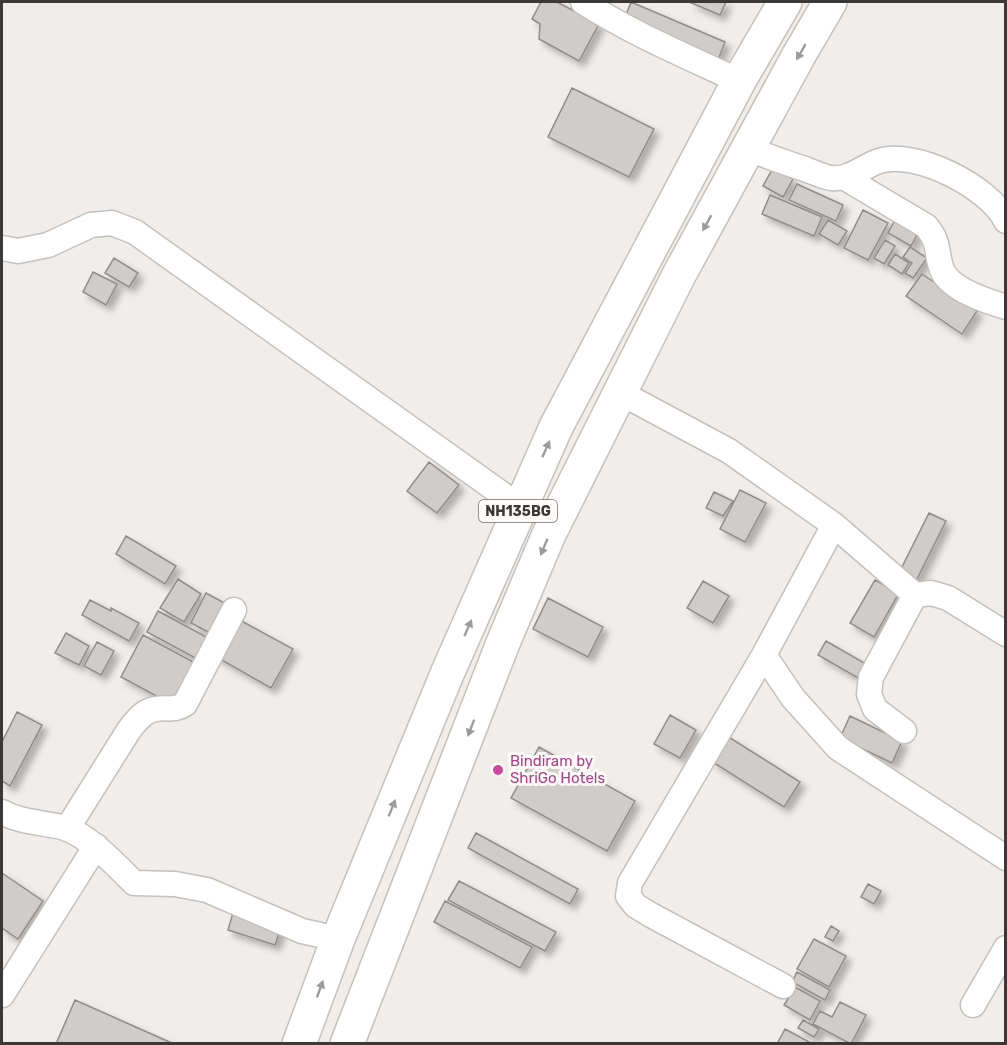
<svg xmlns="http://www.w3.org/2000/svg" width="1007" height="1045" viewBox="0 0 1007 1045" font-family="Rubik,sans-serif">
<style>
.building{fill:#cfccc9;stroke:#908e8b;stroke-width:1.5;filter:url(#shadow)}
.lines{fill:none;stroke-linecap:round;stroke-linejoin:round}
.minor-casing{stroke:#c4c0be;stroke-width:27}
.trunk-casing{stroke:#c4c0be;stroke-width:36}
.minor{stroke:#fff;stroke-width:24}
.trunk{stroke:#fff;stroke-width:33}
.oneway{fill:#9c9c9c}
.hotel-dot{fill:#d1479c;stroke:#fefbf9;stroke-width:2}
.labels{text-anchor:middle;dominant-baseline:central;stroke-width:6;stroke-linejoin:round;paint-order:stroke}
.shield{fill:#fefbf9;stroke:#757372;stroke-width:1.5}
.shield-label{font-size:14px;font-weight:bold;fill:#3a3938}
.hotel-label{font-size:15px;fill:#b23c85;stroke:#fefbf9;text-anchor:start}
</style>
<defs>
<filter id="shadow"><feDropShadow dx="5.5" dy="5.5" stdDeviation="3" flood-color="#0004"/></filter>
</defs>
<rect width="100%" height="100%" fill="#f1edeb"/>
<!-- building -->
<path class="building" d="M 541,2 L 557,2 L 599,24 L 579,61 L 539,39 L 540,24 L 532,19 Z
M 631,2 L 725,42 L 718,60 L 624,20 Z
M 689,2 L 726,2 L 720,15 Z
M 572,88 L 654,129 L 629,177 L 548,137 Z
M 773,168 L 793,179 L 783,197 L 763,186 Z
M 797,184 L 843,205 L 836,221 L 789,200 Z
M 770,195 L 822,217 L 814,236 L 762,214 Z
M 863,210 L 888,223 L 868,260 L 844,248 Z
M 828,220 L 847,231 L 838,245 L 819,234 Z
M 895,220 L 918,233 L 911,246 L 888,233 Z
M 885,240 L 895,246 L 884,264 L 874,258 Z
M 910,247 L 927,258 L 913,278 L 905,273 L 912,263 L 903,257 Z
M 895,254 L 909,263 L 902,274 L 888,265 Z
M 114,258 L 138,273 L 129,287 L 105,273 Z
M 93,272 L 117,284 L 106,305 L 83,292 Z
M 922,274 L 977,311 L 962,334 L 906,296 Z
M 429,462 L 459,485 L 437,513 L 407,491 Z
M 740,490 L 766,503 L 745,542 L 720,529 Z
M 714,492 L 733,501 L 723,516 L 706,508 Z
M 929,513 L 946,521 L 914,585 L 897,577 Z
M 126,536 L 176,566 L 165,584 L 116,554 Z
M 178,579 L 201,594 L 184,622 L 160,608 Z
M 875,580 L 899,593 L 874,637 L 850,623 Z
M 703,581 L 729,596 L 713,623 L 687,608 Z
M 206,593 L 230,606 L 214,635 L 191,623 Z
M 548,598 L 603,627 L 588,657 L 533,629 Z
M 90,600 L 111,611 L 111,608 L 139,623 L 129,641 L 82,615 Z
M 158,611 L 210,639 L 199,660 L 147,632 Z
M 234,617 L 293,649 L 271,688 L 213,655 Z
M 66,633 L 89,646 L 79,665 L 55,653 Z
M 143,635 L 197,664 L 175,706 L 121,677 Z
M 826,641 L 866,664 L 858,678 L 818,655 Z
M 97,642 L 114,651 L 101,675 L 84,666 Z
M 17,712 L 42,725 L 10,786 L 2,781 L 2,742 Z
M 670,715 L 696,730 L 680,758 L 654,744 Z
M 850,716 L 902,741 L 892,763 L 840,738 Z
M 727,736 L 800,782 L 784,807 L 711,761 Z
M 539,747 L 635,801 L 607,851 L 511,798 Z
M 476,833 L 578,889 L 570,904 L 468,848 Z
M 2,873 L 43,901 L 18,939 L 2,928 Z
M 459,881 L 556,932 L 545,951 L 448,900 Z
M 868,884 L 881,891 L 874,904 L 861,897 Z
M 445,901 L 532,947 L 520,968 L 434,922 Z
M 235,906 L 283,921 L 275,945 L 228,930 Z
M 831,926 L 839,931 L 833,941 L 825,937 Z
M 814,939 L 846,956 L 829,987 L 797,969 Z
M 797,972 L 830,990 L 825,1000 L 792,982 Z
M 795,987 L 820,1001 L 810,1020 L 784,1005 Z
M 75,1000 L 174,1044 L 56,1044 Z
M 840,1002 L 866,1015 L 851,1044 L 813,1024 L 820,1011 L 832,1017 Z
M 803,1020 L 819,1029 L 814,1037 L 798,1028 Z
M 785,1029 L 811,1043 L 777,1044 Z"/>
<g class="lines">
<!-- minor casing -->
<g class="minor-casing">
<path id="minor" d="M 583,2 C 631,33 686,56 739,81
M 748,149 C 767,156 786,163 805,169 C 813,172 823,177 831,178 C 850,180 862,167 879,161 C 915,149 990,187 1006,221
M 845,178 L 926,226 C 941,244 935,251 942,270 C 950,289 986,301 1006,307
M 2,248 L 18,251 L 48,245 L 91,225 L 112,223 L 135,232 L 520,507
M 619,392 L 729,451 L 834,525 L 764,655 L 630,883 L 628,896 L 636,906 L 651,915 L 783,986
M 834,525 L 915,595
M 764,655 L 793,698 L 838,748 L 1006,858
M 904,731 L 875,709 L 869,694 L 871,677 L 915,595 L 931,593 L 948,598 L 1006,634
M 2,812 C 21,823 44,822 65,828 C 89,836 116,865 134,883 L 175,884 L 207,890 L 302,931 L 338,939
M 67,829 L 129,730 C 136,721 144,710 156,709 C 167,707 175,711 185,704 L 234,610
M 2,995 L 96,846
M 973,1005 L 1006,948"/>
</g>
<!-- trunk casing -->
<g class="trunk-casing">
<path id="trunk" d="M 299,1044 L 338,939 L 447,674 L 556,427 L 739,81 L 785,2
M 347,1044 L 503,643 L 549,534 L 679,275 L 799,55 L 830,2"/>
</g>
<!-- minor -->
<use href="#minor" class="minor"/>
<!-- trunk -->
<use href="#trunk" class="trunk"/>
</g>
<!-- one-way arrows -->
<defs><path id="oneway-solid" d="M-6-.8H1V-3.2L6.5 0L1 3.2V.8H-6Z" transform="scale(1.5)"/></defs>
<g class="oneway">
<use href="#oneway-solid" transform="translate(801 52) rotate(120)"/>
<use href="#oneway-solid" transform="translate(707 223) rotate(119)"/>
<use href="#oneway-solid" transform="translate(546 449) rotate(-66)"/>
<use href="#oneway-solid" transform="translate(544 547) rotate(113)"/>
<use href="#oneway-solid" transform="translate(468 628) rotate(-66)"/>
<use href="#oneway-solid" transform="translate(471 728) rotate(111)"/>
<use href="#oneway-solid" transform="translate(392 808) rotate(-68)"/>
<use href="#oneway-solid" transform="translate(320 989) rotate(-70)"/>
</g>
<!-- markers -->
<circle class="hotel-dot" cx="498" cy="770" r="6"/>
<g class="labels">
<!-- shield labels -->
<rect class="shield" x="479" y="500" width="78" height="22" rx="4.5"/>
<g class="shield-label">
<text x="518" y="511">NH135BG</text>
</g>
<!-- hotel labels -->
<g class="hotel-label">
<text x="510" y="761">Bindiram by<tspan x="510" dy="17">ShriGo Hotels</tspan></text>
</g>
</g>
<!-- border -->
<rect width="1007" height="1045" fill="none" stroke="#3a3938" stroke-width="6"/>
</svg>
